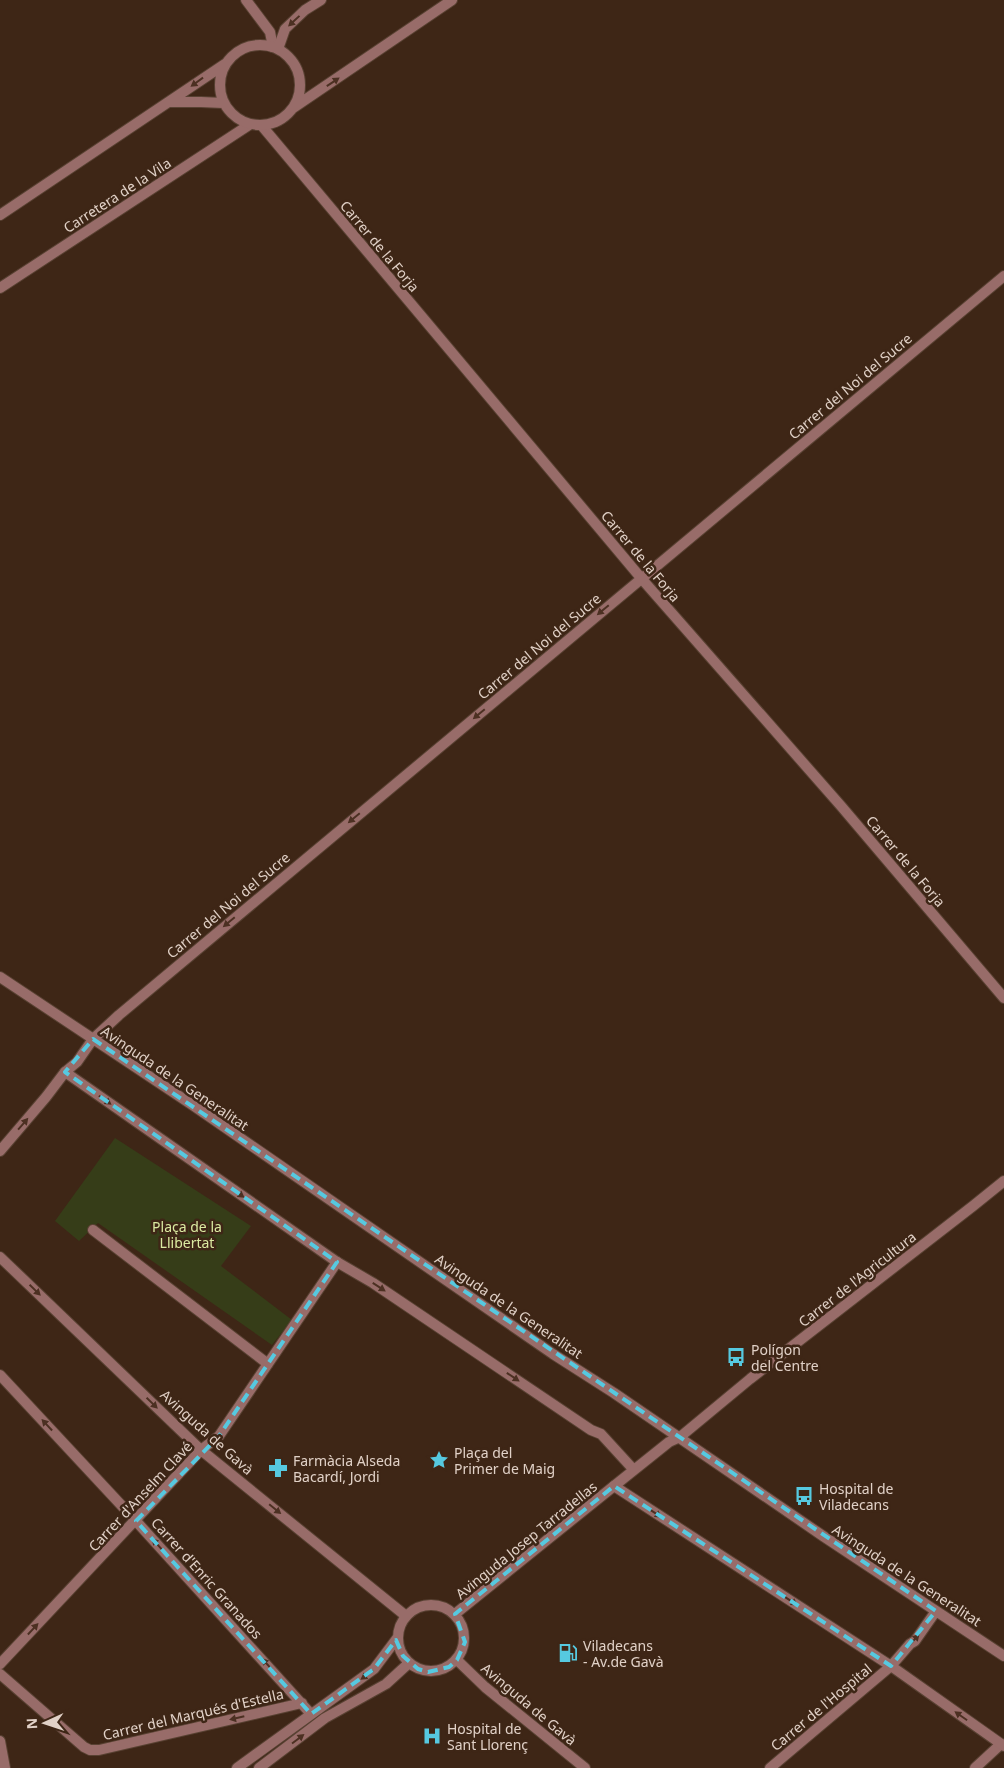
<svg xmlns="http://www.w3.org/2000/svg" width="1004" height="1768" viewBox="0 0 1004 1768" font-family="'Noto Sans',sans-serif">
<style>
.green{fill:#363d18}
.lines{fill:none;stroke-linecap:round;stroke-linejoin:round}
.minor-casing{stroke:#584132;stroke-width:12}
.tertiary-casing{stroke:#584132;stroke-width:12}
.minor{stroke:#986c69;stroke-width:10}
.tertiary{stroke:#986c69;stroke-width:10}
.oneway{fill:#4c3022}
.marked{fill:none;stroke:#56c9e0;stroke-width:4;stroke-dasharray:10 6;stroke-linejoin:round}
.labels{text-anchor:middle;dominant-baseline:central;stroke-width:5;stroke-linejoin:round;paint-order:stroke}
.street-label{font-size:14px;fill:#e1d1c7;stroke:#3e2616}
.park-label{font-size:14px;fill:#dbeaa1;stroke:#3e2616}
.poi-label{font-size:14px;fill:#e1d1c7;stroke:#3e2616;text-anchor:start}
</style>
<rect width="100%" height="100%" fill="#3e2616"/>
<!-- green -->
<path class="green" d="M 115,1138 L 251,1226 L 221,1266 L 292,1320 L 272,1345 L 98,1223 L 79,1241 L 55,1221 Z"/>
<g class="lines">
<!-- minor casing -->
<g class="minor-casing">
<path id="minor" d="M 246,0 L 270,32 L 273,47
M 262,126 L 641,578 L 841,806 L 1004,998
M 0,288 L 249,125
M 93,1039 L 119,1015 L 1004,276
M 0,1151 L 46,1097 L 65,1072
M 93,1230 L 268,1364
M 0,1257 L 201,1450 L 406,1616
M 0,1375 L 136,1521 L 311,1714
M398 1638a33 33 0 1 1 66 0a33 33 0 1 1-66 0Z
M 455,1614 L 614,1486
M 457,1660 L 485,1687 L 585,1768
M 0,1664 L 201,1450 L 219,1436 L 337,1262
M 0,1674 L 84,1747 L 90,1750 L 99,1750 L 302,1703
M 0,1741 L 5,1768
M 237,1768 L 374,1669 L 398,1637
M 259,1768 L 325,1718 L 386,1684 L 409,1663
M 770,1768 L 891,1666
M 975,1768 L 1001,1744"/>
</g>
<!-- tertiary casing -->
<g class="tertiary-casing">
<path id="tertiary" d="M220 85a40 40 0 1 1 80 0a40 40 0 1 1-80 0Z
M 278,49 L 285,29 L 305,10 L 321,0
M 170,102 L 201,102 L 223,103
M 293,108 L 452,0
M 0,215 L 225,64
M 0,977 L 194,1106 L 553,1354 L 614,1393 L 823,1536 L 1004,1656
M 93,1039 L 77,1062 L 65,1072 L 337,1262 L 373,1283 L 591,1430 L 601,1434 L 633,1469
M 1004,1181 L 973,1206 L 750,1379 L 680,1437 L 669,1442 L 614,1486 L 891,1666 L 1004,1746
M 891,1666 L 910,1644 L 915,1641 L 936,1611"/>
</g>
<!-- minor -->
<use href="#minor" class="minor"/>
<!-- tertiary -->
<use href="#tertiary" class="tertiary"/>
</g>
<!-- one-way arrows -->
<defs><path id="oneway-solid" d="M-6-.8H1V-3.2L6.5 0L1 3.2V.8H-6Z" transform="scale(1.25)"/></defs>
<g class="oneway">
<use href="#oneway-solid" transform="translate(294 21) rotate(137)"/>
<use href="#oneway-solid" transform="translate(197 82) rotate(144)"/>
<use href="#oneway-solid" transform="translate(333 82) rotate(-34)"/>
<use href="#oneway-solid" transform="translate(603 610) rotate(140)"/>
<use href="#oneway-solid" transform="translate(479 714) rotate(140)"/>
<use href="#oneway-solid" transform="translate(354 818) rotate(140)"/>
<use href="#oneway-solid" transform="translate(229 922) rotate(140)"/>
<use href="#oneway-solid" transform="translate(105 1100) rotate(35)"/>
<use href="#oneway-solid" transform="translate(23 1124) rotate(-49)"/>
<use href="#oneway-solid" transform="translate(238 1193) rotate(35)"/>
<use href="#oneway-solid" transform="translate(379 1287) rotate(33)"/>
<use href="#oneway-solid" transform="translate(35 1290) rotate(44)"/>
<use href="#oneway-solid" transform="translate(513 1377) rotate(34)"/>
<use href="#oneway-solid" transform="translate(152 1403) rotate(44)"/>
<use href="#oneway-solid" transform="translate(47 1425) rotate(-133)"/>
<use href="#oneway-solid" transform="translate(275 1509) rotate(39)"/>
<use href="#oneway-solid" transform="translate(655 1513) rotate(33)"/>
<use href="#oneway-solid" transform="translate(157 1544) rotate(-132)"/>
<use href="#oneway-solid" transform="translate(791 1601) rotate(33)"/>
<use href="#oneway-solid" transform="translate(33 1629) rotate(-47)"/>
<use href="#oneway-solid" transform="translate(914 1640) rotate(-47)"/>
<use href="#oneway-solid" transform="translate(267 1664) rotate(-132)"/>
<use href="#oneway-solid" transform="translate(367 1675) rotate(145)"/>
<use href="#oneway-solid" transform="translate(961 1716) rotate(-145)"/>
<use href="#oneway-solid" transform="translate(237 1718) rotate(167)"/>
<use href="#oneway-solid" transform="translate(298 1739) rotate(-37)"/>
</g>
<!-- marked area -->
<path class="marked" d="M 93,1039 L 936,1611 L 891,1666 L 614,1486 L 455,1614 L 465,1642 L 457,1660 L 449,1667 L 428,1672 L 418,1669 L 403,1656 L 396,1640 L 374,1669 L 311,1714 L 136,1521 L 219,1436 L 337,1262 L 65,1072 Z"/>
<!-- icons -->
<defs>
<g id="bus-bare" transform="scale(1.5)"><path d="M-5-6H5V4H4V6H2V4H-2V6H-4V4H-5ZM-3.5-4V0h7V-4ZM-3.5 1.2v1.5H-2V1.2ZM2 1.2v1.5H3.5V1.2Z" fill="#56c9e0" stroke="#3e2616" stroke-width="2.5" paint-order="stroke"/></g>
<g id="sight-bare" transform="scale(1.5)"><path d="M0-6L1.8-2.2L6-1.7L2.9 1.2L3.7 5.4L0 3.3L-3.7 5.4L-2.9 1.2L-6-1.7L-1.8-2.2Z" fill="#56c9e0" stroke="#3e2616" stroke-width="2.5" paint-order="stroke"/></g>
<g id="pharmacy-bare" transform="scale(1.5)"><path d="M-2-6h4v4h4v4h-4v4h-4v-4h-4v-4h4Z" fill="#56c9e0" stroke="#3e2616" stroke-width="2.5" paint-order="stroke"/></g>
<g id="fuel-bare" transform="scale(1.5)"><path d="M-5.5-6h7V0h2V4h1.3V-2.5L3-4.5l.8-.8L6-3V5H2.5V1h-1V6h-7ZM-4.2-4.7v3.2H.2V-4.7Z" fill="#56c9e0" stroke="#3e2616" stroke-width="2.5" paint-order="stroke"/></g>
<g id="hospital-bare" transform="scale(1.5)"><path d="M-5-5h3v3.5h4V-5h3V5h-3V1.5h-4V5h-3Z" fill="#56c9e0" stroke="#3e2616" stroke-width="2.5" paint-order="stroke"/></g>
</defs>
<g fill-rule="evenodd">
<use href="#bus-bare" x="736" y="1357"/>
<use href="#sight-bare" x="439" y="1460"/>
<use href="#pharmacy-bare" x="278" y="1468"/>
<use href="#bus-bare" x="804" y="1496"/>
<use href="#fuel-bare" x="568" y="1653"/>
<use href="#hospital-bare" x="432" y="1736"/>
</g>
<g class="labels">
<!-- street labels -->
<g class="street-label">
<text transform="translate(117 195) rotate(-33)">Carretera de la Vila</text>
<text transform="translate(380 246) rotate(50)">Carrer de la Forja</text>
<text transform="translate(850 386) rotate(-40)">Carrer del Noi del Sucre</text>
<text transform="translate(641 556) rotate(50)">Carrer de la Forja</text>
<text transform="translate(539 646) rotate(-40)">Carrer del Noi del Sucre</text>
<text transform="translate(906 861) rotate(50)">Carrer de la Forja</text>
<text transform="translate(228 905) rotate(-40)">Carrer del Noi del Sucre</text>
<text transform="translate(175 1078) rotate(34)">Avinguda de la Generalitat</text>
<text transform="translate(857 1279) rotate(-38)">Carrer de l'Agricultura</text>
<text transform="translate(509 1306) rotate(34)">Avinguda de la Generalitat</text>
<text transform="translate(207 1432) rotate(42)">Avinguda de Gavà</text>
<text transform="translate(140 1496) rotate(-47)">Carrer d'Anselm Clavé</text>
<text transform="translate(526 1540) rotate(-39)">Avinguda Josep Tarradellas</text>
<text transform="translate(907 1575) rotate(33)">Avinguda de la Generalitat</text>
<text transform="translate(207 1578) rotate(48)">Carrer d'Enric Granados</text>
<text transform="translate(529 1704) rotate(40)">Avinguda de Gavà</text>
<text transform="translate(821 1707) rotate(-40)">Carrer de l'Hospital</text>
<text transform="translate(193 1714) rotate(-13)">Carrer del Marqués d'Estella</text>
</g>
<!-- park labels -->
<g class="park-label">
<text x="187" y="1226">Plaça de la<tspan x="187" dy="16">Llibertat</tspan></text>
</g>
<!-- poi labels -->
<g class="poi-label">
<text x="751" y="1349">Polígon<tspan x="751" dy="16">del Centre</tspan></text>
<text x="454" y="1452">Plaça del<tspan x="454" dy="16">Primer de Maig</tspan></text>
<text x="293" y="1460">Farmàcia Alseda<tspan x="293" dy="16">Bacardí, Jordi</tspan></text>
<text x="819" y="1488">Hospital de<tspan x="819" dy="16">Viladecans</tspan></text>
<text x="583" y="1645">Viladecans<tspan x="583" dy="16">- Av.de Gavà</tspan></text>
<text x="447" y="1728">Hospital de<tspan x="447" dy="16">Sant Llorenç</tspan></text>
</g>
</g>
<!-- north arrow -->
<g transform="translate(45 1723) rotate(267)" stroke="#3e2616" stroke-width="4" paint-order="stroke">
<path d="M0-4L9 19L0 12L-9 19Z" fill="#e1d1c7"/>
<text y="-8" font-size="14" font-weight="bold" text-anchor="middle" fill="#e1d1c7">N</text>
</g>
</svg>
